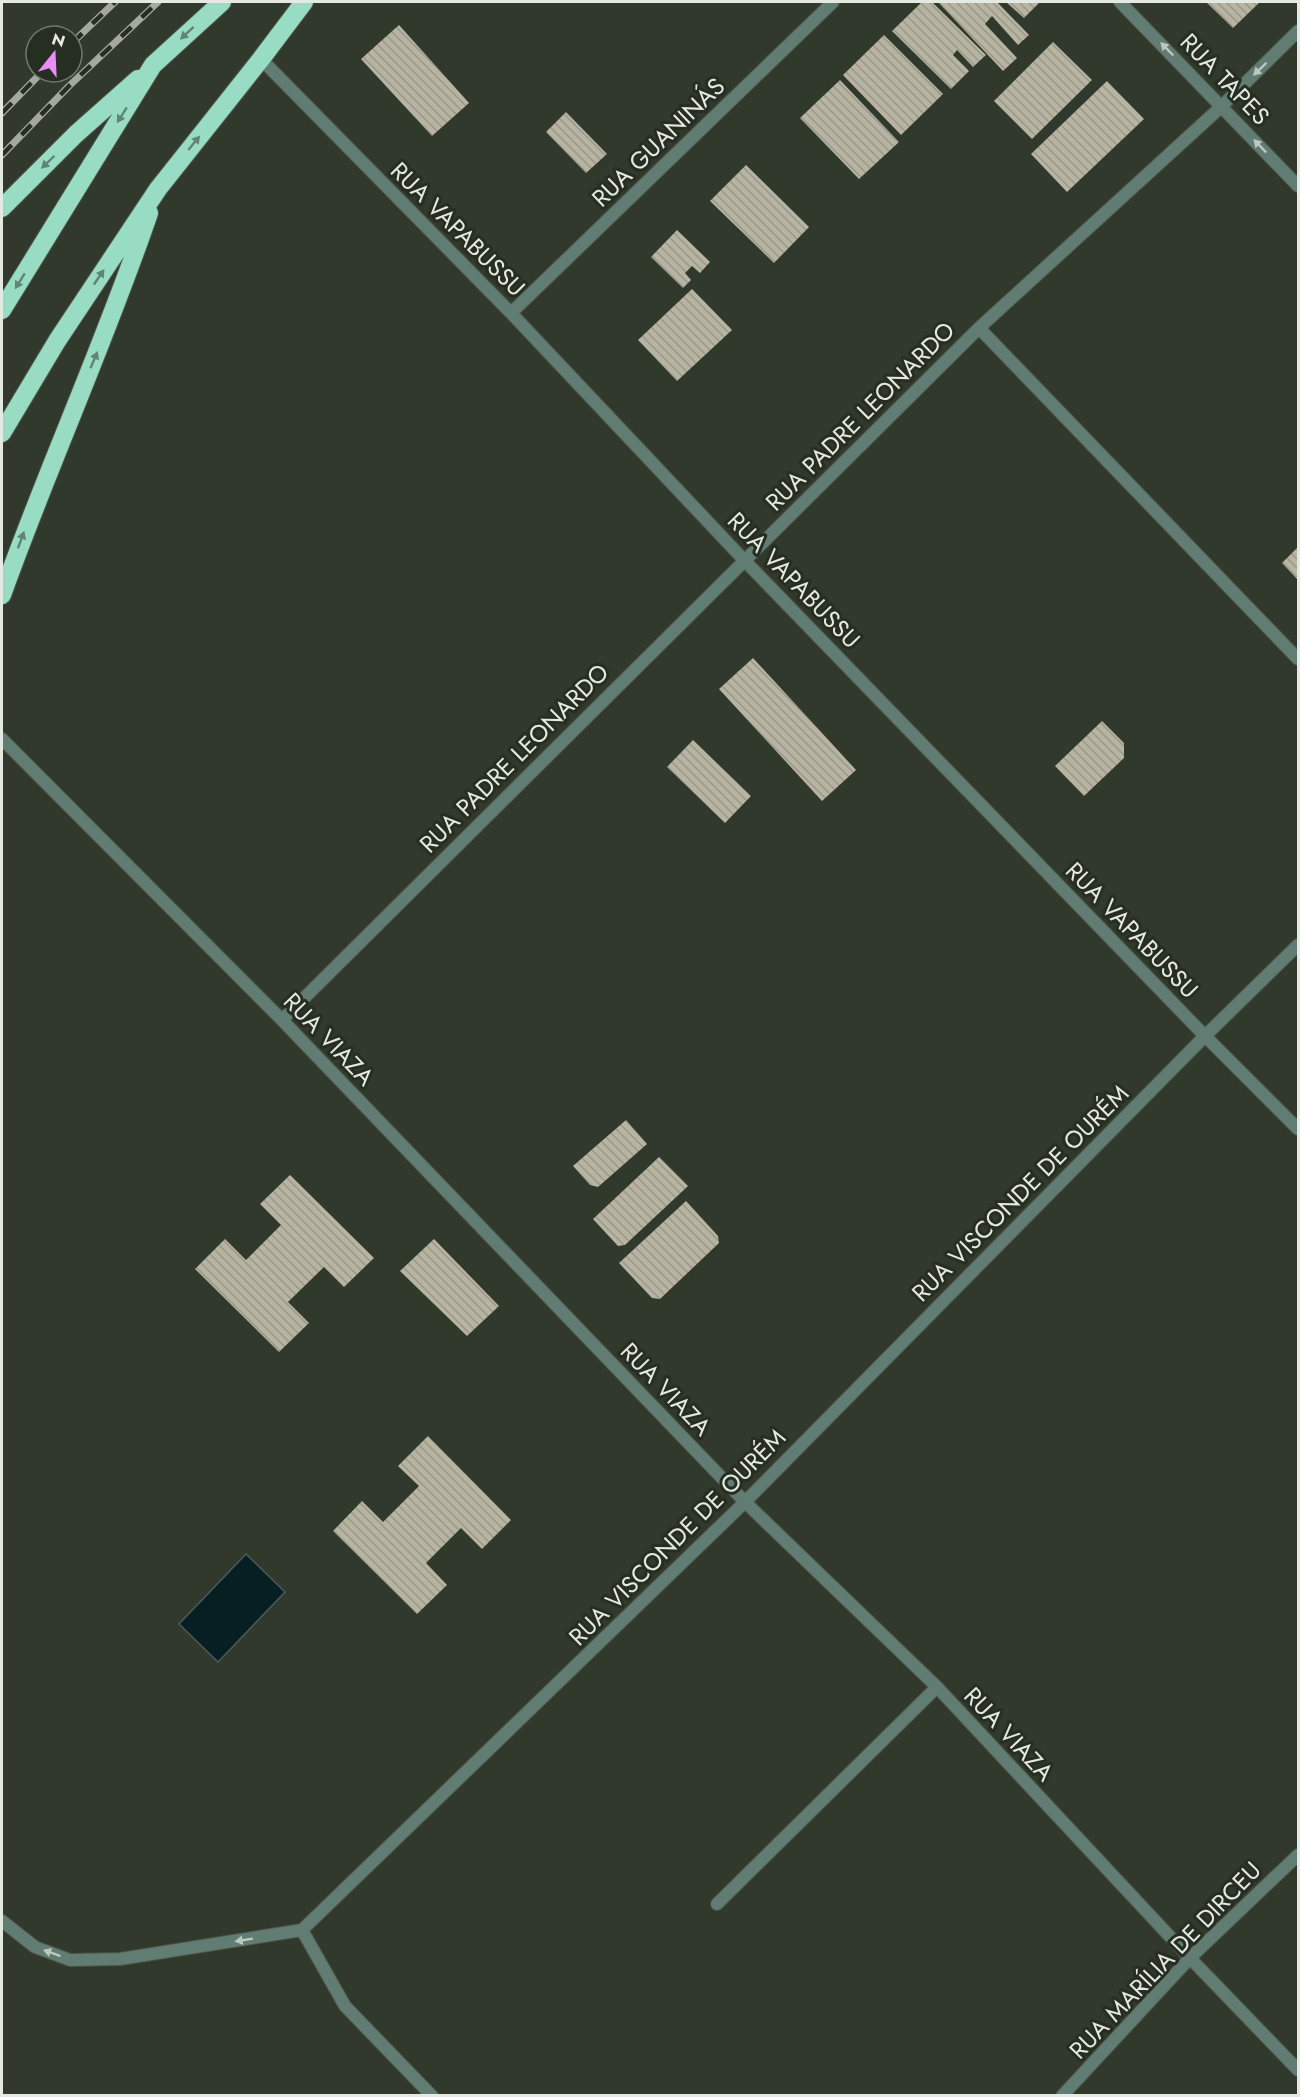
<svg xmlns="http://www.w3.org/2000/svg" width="1300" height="2097" viewBox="0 0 1300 2097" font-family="Jost,sans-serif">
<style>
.water{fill:#071f22;stroke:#495c5b;stroke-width:1.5}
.building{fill:url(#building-back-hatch)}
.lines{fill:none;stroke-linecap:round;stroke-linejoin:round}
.lane-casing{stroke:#4d5549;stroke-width:14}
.street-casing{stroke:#4d5549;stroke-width:14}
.highway-casing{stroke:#4d5549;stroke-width:20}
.lane{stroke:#617c72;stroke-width:12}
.street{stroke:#617c72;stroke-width:12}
.highway{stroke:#99dcc4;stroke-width:18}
.rail-casing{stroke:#a3a99f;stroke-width:7}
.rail{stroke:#262e22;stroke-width:4.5;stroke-dasharray:14;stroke-linecap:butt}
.oneway{fill:#608573}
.oneway2{fill:#bdc8c0}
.labels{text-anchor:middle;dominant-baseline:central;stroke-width:6;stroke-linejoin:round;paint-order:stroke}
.street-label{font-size:24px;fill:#e4e9e1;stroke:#262e22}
</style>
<defs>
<pattern id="building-back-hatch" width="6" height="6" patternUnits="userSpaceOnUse" patternTransform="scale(1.5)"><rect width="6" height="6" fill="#b7b4a2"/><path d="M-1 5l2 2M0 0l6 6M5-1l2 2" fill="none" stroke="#9a988a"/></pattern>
</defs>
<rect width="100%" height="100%" fill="#30392c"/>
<!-- water -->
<path class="water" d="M 246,1554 L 285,1592 L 218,1662 L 179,1624 Z"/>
<!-- building -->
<path class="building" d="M 922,2 L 932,2 L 986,55 L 973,67 L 957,50 L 953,55 L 969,71 L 951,89 L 892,31 Z
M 938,2 L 997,2 L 1029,35 L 1018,45 L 992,16 L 985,24 L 1017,58 L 1003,71 Z
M 1006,2 L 1040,2 L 1024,18 Z
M 1206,2 L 1260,2 L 1233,28 Z
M 399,25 L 469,103 L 432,136 L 361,59 Z
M 884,35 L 943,94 L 901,135 L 843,75 Z
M 1053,42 L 1092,80 L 1032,139 L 994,101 Z
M 840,80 L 899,142 L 859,179 L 800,118 Z
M 1107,81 L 1144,119 L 1067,192 L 1031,154 Z
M 566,112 L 607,154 L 586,173 L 546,132 Z
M 746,165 L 809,227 L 774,263 L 710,201 Z
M 677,230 L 710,262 L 700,273 L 692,266 L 685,273 L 691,280 L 683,288 L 651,257 Z
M 692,289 L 732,330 L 677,381 L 638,340 Z
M 1298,547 L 1298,580 L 1282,563 Z
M 753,658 L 856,770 L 822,801 L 719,689 Z
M 1102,721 L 1124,743 L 1124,758 L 1084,796 L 1055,766 Z
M 693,740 L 751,796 L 725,823 L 667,767 Z
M 626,1120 L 647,1144 L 598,1187 L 590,1185 L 573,1166 Z
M 659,1157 L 688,1186 L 625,1245 L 618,1246 L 593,1219 Z
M 290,1175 L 374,1258 L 344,1287 L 324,1267 L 288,1302 L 309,1323 L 279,1352 L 195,1269 L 225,1239 L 246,1260 L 281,1225 L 260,1204 Z
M 686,1201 L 718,1236 L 719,1243 L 660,1299 L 652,1298 L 619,1263 Z
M 434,1239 L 499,1306 L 467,1336 L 400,1271 Z
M 428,1436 L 511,1520 L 482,1549 L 461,1528 L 426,1563 L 447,1585 L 417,1614 L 333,1531 L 362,1501 L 383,1522 L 419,1486 L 398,1466 Z"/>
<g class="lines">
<!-- lane casing -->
<g class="lane-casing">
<path id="lane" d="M 717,1904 L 937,1687"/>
</g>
<!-- street casing -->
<g class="street-casing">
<path id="street" d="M 1120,2 L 1298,186
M 261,59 L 511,313 L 744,560 L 1205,1036 L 1298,1129
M 511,313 L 833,2
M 979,328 L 1298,659
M 2,739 L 282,1020 L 745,1502 L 937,1687 L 1190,1958 L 1298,2070
M 282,1020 L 979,328 L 1222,106 L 1298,31
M 2,1921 L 35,1947 L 70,1960 L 120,1959 L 302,1930 L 745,1502 L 1205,1036 L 1298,945
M 302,1930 L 345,2006 L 432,2096
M 1062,2096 L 1190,1958 L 1298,1855"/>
</g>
<!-- highway casing -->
<g class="highway-casing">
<path id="highway" d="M 2,208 L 76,134 L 138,79
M 2,310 L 153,65 L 222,2
M 2,433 L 57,341 L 158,189 L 261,59 L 304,2
M 2,595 C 48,467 105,342 149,213"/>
</g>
<!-- lane -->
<use href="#lane" class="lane"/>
<!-- street -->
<use href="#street" class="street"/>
<!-- highway -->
<use href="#highway" class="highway"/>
<!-- rail casing -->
<g class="rail-casing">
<path id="rail" d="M 72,43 L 115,2
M 2,113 L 42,72
M 2,155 L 69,86 L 158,2"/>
</g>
<!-- rail -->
<use href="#rail" class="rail"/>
</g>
<!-- one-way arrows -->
<defs><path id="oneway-solid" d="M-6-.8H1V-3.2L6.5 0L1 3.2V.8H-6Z" transform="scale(1.5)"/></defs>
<g class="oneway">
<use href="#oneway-solid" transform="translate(187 33) rotate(137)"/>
<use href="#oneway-solid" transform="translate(122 115) rotate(122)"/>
<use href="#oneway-solid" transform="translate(194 143) rotate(-51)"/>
<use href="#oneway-solid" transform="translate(48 162) rotate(136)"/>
<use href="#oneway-solid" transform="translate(99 277) rotate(-56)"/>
<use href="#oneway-solid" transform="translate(20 281) rotate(122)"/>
<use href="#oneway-solid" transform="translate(94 360) rotate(-67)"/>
<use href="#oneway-solid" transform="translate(21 540) rotate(-70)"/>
</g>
<g class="oneway2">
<use href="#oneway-solid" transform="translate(1167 49) rotate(-134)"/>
<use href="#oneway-solid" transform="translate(1260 69) rotate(136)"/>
<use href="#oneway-solid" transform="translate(1260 146) rotate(-134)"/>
<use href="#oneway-solid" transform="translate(244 1940) rotate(171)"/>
<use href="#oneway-solid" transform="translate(52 1953) rotate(-160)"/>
</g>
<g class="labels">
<!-- street labels -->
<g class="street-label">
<text transform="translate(1225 79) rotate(46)">RUA TAPES</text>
<text transform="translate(658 142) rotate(-44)">RUA GUANINÁS</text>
<text transform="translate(458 229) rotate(45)">RUA VAPABUSSU</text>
<text transform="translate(860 416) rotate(-45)">RUA PADRE LEONARDO</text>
<text transform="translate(794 580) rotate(46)">RUA VAPABUSSU</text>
<text transform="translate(514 758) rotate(-45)">RUA PADRE LEONARDO</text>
<text transform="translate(1132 930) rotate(46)">RUA VAPABUSSU</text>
<text transform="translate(329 1039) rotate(46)">RUA VIAZA</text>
<text transform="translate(1020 1193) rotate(-45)">RUA VISCONDE DE OURÉM</text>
<text transform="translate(666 1389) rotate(46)">RUA VIAZA</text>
<text transform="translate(677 1537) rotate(-45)">RUA VISCONDE DE OURÉM</text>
<text transform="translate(1009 1734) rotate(47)">RUA VIAZA</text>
<text transform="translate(1165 1960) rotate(-46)">RUA MARÍLIA DE DIRCEU</text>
</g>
</g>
<!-- border -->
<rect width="1300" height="2097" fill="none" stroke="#e4e9e1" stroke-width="6"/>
<!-- north arrow -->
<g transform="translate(54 54) rotate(18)"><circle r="28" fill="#262e22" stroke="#72796e" stroke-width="1.5"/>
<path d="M0-4.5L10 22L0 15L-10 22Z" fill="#ec8cfb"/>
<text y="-9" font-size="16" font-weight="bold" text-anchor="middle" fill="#e4e9e1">N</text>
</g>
</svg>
